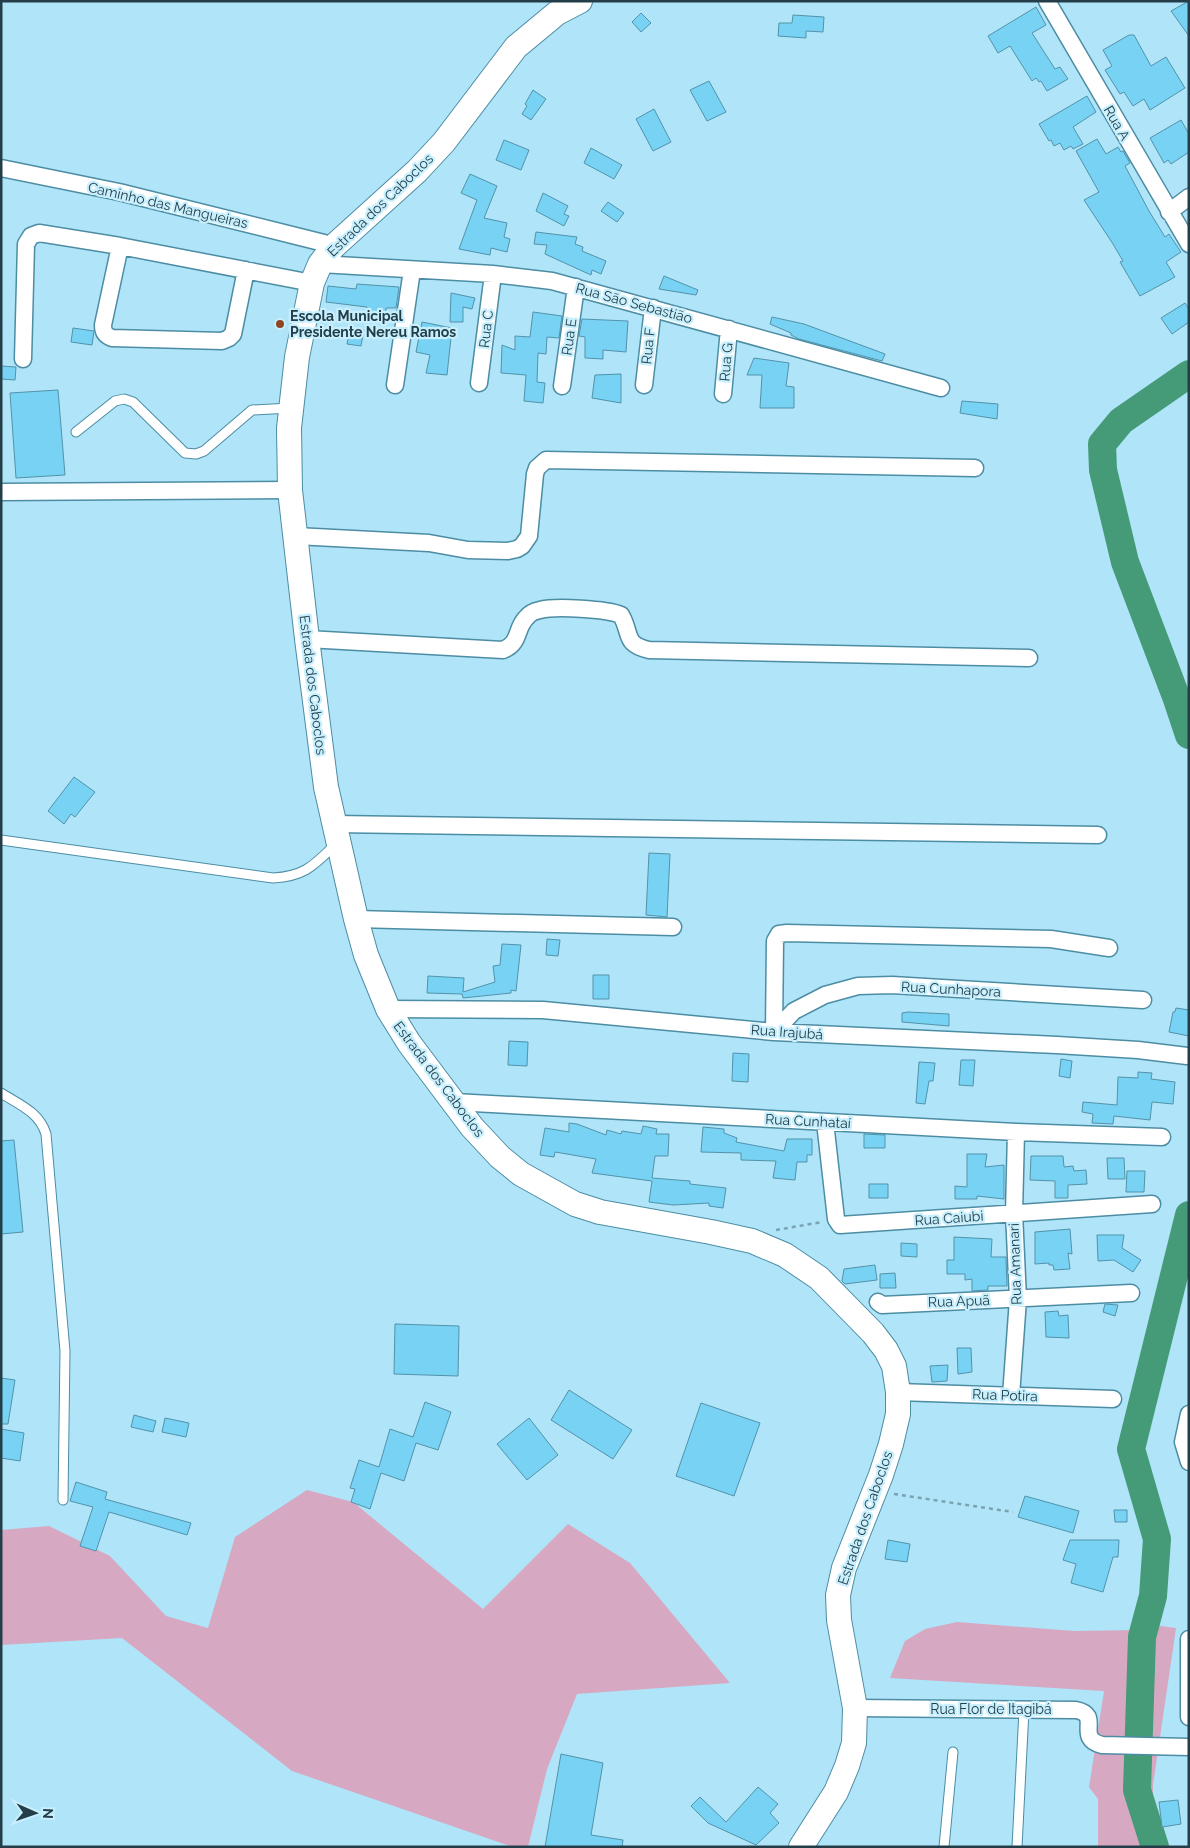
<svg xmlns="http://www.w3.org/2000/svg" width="1190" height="1848" viewBox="0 0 1190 1848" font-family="Raleway,sans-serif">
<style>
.green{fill:#d7a8c2}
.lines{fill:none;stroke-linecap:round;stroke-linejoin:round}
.river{stroke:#459a77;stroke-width:28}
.building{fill:#77d2f3;stroke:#5293ab}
.lane-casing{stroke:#4c8da4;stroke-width:11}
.street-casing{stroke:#4c8da4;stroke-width:19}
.secondary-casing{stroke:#4c8da4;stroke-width:26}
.path{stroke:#78a3b3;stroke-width:2.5;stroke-dasharray:4 4;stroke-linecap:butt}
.lane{stroke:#fff;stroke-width:9}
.street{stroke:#fff;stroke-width:16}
.secondary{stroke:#fff;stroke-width:24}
.poi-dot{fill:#8d4524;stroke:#c8effe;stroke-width:2}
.labels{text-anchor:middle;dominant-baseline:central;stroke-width:4.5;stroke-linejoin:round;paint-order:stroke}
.street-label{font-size:14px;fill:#233e48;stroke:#c8effe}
.poi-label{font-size:14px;font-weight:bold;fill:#233e48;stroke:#c8effe;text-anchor:start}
</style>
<rect width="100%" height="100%" fill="#b0e4f8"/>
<!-- green -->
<path class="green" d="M 307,1490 L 353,1502 L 483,1609 L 568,1524 L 630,1563 L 730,1683 L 577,1694 L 547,1769 L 528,1847 L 513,1847 L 292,1771 L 122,1638 L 1,1645 L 1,1530 L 49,1526 L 110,1556 L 166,1616 L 208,1628 L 235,1537 Z
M 957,1622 L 1074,1631 L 1139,1630 L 1153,1625 L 1176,1628 L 1153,1785 L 1153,1818 L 1160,1843 L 1163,1847 L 1098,1847 L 1098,1799 L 1089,1787 L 1104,1691 L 890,1678 L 905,1641 L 925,1629 Z"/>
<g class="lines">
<!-- river -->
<path class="river" d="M 1189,374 L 1121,421 L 1102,444 L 1103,470 L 1125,562 L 1177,699 L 1189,735
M 1155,1847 L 1137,1790 L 1142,1637 L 1153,1596 L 1157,1539 L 1131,1449 L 1189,1215"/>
</g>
<!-- building -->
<path class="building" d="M 1189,1 L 1189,36 L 1171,11 Z
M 1036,7 L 1046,25 L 1032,33 L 1055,69 L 1060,67 L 1068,79 L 1047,91 L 1041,81 L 1039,82 L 1036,78 L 1032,81 L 1010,46 L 998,53 L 988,36 Z
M 641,13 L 651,23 L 641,32 L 632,22 Z
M 793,15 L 824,17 L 823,32 L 806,31 L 806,38 L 778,36 L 779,23 L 792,23 Z
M 1129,35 L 1134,35 L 1151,66 L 1166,57 L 1185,88 L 1150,110 L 1144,99 L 1133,106 L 1124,92 L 1120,94 L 1105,70 L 1112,66 L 1103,50 Z
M 709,81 L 726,112 L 707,121 L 690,90 Z
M 533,90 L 546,99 L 531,120 L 522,114 L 527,106 L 525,104 Z
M 1087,96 L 1096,112 L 1073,127 L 1083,144 L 1073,149 L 1071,146 L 1064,150 L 1060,143 L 1054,146 L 1051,140 L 1049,141 L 1039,124 Z
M 654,109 L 671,142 L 653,151 L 636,119 Z
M 1181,120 L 1189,134 L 1189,152 L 1171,164 L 1168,160 L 1164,163 L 1150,138 Z
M 1097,139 L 1106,154 L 1118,147 L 1121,152 L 1123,151 L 1130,163 L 1125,166 L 1149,211 L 1165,237 L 1169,234 L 1181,252 L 1166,262 L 1175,277 L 1140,296 L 1120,262 L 1123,261 L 1113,244 L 1084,200 L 1099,192 L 1076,151 Z
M 504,140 L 529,150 L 521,170 L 496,160 Z
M 591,148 L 622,165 L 614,179 L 584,163 Z
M 470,174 L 497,186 L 484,218 L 507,223 L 504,237 L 510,239 L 507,252 L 491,248 L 490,255 L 459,249 L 477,200 L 461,193 Z
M 543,193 L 568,206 L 564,214 L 569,216 L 564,226 L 536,211 Z
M 608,202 L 624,213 L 617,222 L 601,211 Z
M 536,232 L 577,237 L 575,244 L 583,247 L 582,251 L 606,261 L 601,274 L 592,270 L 591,275 L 545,254 L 547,245 L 534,244 Z
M 664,276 L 698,290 L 696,295 L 659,289 Z
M 357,284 L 399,287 L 396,308 L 386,308 L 385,322 L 366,321 L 367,307 L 326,302 L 328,286 L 356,289 Z
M 451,293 L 475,298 L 472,309 L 463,307 L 463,322 L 450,322 Z
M 1185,303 L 1189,309 L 1189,322 L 1172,334 L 1161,318 Z
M 533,312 L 562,316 L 559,338 L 547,337 L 546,354 L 538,353 L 537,382 L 545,383 L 543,403 L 524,401 L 526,375 L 501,373 L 502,345 L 515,350 L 515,336 L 530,337 Z
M 772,317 L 804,324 L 885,354 L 882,361 L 799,339 L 791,335 L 791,333 L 770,324 Z
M 582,319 L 628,321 L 626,352 L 603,350 L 603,359 L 585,358 L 585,337 L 579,336 Z
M 422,322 L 452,328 L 447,375 L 426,373 L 430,355 L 416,352 Z
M 73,328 L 94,331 L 92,345 L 71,342 Z
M 350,328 L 364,330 L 361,346 L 347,344 Z
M 754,358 L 789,363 L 786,386 L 794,387 L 794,408 L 760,408 L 762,375 L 747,375 Z
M 1,366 L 16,367 L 15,380 L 1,379 Z
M 621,374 L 621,403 L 592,398 L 595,375 Z
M 58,390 L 65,475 L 16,478 L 10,393 Z
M 962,401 L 998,404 L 997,419 L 960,413 Z
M 74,777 L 95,792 L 75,817 L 71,814 L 64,824 L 48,811 Z
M 649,853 L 670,854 L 667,917 L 646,915 Z
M 547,939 L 560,940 L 558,956 L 546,955 Z
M 502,944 L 521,945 L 516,991 L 511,990 L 511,993 L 463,998 L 462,994 L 427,993 L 428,976 L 464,978 L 463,992 L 495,982 L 493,966 L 500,965 Z
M 593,975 L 609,975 L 609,999 L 593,999 Z
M 1176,1008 L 1189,1010 L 1189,1036 L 1169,1032 L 1173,1012 L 1175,1012 Z
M 908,1012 L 949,1014 L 949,1026 L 902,1022 L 902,1013 Z
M 509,1041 L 528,1042 L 527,1066 L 508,1065 Z
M 733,1053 L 749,1054 L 748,1082 L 732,1081 Z
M 1061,1059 L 1072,1061 L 1070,1078 L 1059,1076 Z
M 961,1060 L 975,1060 L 973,1086 L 959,1085 Z
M 919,1062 L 935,1063 L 933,1081 L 929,1081 L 925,1104 L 916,1103 Z
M 1138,1072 L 1152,1073 L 1151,1079 L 1175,1082 L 1173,1104 L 1152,1102 L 1150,1120 L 1114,1116 L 1113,1124 L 1092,1123 L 1093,1114 L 1082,1112 L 1083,1102 L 1117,1105 L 1118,1077 L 1138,1078 Z
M 569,1123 L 577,1124 L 606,1135 L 607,1130 L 621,1134 L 622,1131 L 641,1134 L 643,1126 L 657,1129 L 656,1134 L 669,1134 L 668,1156 L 655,1156 L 652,1178 L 690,1181 L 690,1184 L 726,1188 L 723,1208 L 709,1206 L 709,1203 L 673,1205 L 649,1202 L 652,1181 L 592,1173 L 596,1159 L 555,1152 L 554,1157 L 540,1155 L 545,1128 L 569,1132 Z
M 703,1127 L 724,1129 L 724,1133 L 737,1138 L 736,1142 L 784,1151 L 787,1139 L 812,1139 L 812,1155 L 807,1155 L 807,1162 L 797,1162 L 795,1180 L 773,1178 L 776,1161 L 741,1160 L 741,1153 L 701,1152 Z
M 864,1134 L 885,1135 L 885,1148 L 864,1148 Z
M 14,1140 L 23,1232 L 1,1234 L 1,1141 Z
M 967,1154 L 987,1154 L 985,1167 L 1004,1165 L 1004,1199 L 977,1196 L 977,1199 L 955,1199 L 955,1186 L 967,1187 Z
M 1031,1156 L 1063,1156 L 1064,1167 L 1073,1166 L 1074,1171 L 1086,1170 L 1087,1184 L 1068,1185 L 1068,1198 L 1055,1198 L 1055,1181 L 1030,1180 Z
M 1107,1158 L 1124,1158 L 1125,1179 L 1108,1179 Z
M 1127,1171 L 1145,1171 L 1144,1192 L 1126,1192 Z
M 869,1184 L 888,1184 L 888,1198 L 869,1198 Z
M 1070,1229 L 1072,1254 L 1068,1253 L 1070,1269 L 1054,1270 L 1053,1265 L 1049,1265 L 1049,1263 L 1035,1264 L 1035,1232 Z
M 1097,1235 L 1124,1235 L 1122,1248 L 1141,1260 L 1133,1272 L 1114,1260 L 1098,1261 Z
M 954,1237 L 992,1239 L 991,1257 L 1006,1257 L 1007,1286 L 988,1286 L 988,1290 L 972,1291 L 972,1279 L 965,1280 L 965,1274 L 947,1274 L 947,1260 L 954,1260 Z
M 901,1243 L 917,1244 L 917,1257 L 901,1256 Z
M 875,1265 L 877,1280 L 845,1284 L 842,1281 L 844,1269 Z
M 895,1273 L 896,1288 L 880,1288 L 880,1274 Z
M 1105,1304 L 1118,1305 L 1115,1316 L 1103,1312 Z
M 1058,1311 L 1059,1316 L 1068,1315 L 1069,1338 L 1046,1337 L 1045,1312 Z
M 395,1324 L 459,1326 L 458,1376 L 394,1374 Z
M 957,1348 L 971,1348 L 972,1372 L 958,1374 Z
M 948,1365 L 947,1381 L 932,1382 L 930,1366 Z
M 1,1378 L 15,1380 L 8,1424 L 1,1424 Z
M 569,1390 L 632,1430 L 613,1459 L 551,1420 Z
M 425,1402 L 451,1412 L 438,1450 L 416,1443 L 404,1481 L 381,1473 L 370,1509 L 351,1502 L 355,1489 L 350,1488 L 359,1460 L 379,1467 L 390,1429 L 413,1437 Z
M 701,1403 L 760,1423 L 734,1496 L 676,1476 Z
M 134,1415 L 156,1421 L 153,1432 L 131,1427 Z
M 165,1418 L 189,1423 L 186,1437 L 162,1432 Z
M 529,1418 L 558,1455 L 527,1480 L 497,1444 Z
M 1,1429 L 24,1433 L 20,1461 L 1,1458 Z
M 76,1482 L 107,1492 L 105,1499 L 191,1523 L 187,1535 L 109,1512 L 96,1551 L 80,1546 L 93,1507 L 70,1501 Z
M 1025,1496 L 1079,1511 L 1073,1533 L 1018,1517 Z
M 1114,1510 L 1127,1510 L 1127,1522 L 1115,1522 Z
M 888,1540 L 910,1544 L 907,1562 L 885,1559 Z
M 1070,1540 L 1119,1540 L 1118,1557 L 1113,1557 L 1103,1592 L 1071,1583 L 1076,1564 L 1063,1560 Z
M 561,1754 L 603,1763 L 591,1835 L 623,1840 L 622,1847 L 545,1847 Z
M 758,1787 L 778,1804 L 770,1813 L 779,1823 L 756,1845 L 708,1823 L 691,1806 L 700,1797 L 726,1822 Z
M 1178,1800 L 1181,1824 L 1162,1827 L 1159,1802 Z"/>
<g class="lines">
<!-- lane casing -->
<g class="lane-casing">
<path id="lane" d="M 76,432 L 115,401 L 124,399 L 133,402 L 185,453 L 196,454 L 204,451 L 252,410 L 290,408
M 1,840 L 273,878 C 306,876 314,865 337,843
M 1,1093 C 20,1105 39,1112 46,1134 L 65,1351 L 63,1500
M 944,1847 L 953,1752
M 1017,1847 L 1024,1710"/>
</g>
<!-- street casing -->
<g class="street-casing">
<path id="street" d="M 1047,1 L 1189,244
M 1,168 L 119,192 L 324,243 L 333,247
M 1169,212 L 1189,197
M 120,246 L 103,325 C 103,332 105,335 112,338 L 222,341 L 229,338 L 233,334 L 246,270
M 320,264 L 493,274 L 552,281 L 941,388
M 23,359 L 26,244 L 31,236 L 39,233 L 120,246 L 312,283
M 479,383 L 493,274
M 395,385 L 412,270
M 644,385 L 653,308
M 562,386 L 576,287
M 723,394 L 729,329
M 1,492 L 290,490
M 296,536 L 429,543 L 468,550 L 508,551 L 517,549 L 522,546 L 529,536 L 535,474 L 537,468 L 546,460 L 975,468
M 307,639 L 503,650 C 521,643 515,628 527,617 C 530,613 535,611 540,610 C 555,606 607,609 621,615 C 632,634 623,644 649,650 L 1029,658
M 334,824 L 1098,835
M 356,919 L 673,927
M 388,1009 L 543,1010 L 774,1032 L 1057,1045 L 1138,1050 L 1187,1056
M 774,1032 L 775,941 L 779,934 L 787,933 L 1051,939 L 1109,948
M 774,1032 L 794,1011 L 825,995 L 858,986 L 892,985 L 1143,1000
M 454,1102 L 1016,1132 L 1162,1137
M 825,1122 L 836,1219 L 840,1225 L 1152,1204
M 878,1302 L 882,1305 L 1131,1293
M 898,1392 L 1113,1399
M 1011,1396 L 1018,1299 L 1014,1213 L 1016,1132
M 1189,1414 L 1183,1442 L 1189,1462
M 1189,1639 L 1189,1717
M 855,1708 L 1076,1710 C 1103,1715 1074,1738 1102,1745 L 1189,1747"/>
</g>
<!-- secondary casing -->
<g class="secondary-casing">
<path id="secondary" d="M 580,1 L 557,13 L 516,47 L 444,142 L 417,171 L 333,247 L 320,264 L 312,283 L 297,357 L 289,428 L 290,490 L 307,639 L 326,787 L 356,919 L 366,955 L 388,1009 L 409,1043 L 472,1127 L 500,1157 L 521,1174 L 575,1204 L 600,1212 L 711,1232 L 752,1241 L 785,1255 L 819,1278 L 873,1333 L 886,1350 L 894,1366 L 898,1392 L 898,1414 L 891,1444 L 881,1475 L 844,1568 L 838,1595 L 839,1620 L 855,1708 L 854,1743 L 847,1766 L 836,1792 L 801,1847"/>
</g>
<!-- path -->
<path class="path" d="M 776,1230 L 822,1222
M 894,1494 L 1013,1512"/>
<!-- lane -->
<use href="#lane" class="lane"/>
<!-- street -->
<use href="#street" class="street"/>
<!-- secondary -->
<use href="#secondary" class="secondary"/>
</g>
<!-- markers -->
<circle class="poi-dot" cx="280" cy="324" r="5"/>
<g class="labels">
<!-- street labels -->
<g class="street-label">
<text transform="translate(1117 123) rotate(60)">Rua A</text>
<text transform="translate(168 205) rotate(13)">Caminho das Mangueiras</text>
<text transform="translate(380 205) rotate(-44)">Estrada dos Caboclos</text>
<text transform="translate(634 303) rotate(15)">Rua São Sebastião</text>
<text transform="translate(486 329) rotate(-83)">Rua C</text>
<text transform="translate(569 337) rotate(-82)">Rua E</text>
<text transform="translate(648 346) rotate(-84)">Rua F</text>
<text transform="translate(726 362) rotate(-85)">Rua G</text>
<text transform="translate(313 685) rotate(83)">Estrada dos Caboclos</text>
<text transform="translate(951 989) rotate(3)">Rua Cunhapora</text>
<text transform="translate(787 1032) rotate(4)">Rua Irajubá</text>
<text transform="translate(439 1079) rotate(53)">Estrada dos Caboclos</text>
<text transform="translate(808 1121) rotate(3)">Rua Cunhataí</text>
<text transform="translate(949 1218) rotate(-4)">Rua Caiubi</text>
<text transform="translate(1015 1264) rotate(-92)">Rua Amanari</text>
<text transform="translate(959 1301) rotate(-2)">Rua Apuã</text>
<text transform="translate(1005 1395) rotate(2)">Rua Potira</text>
<text transform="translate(865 1518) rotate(-71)">Estrada dos Caboclos</text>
<text x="991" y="1709">Rua Flor de Itagibá</text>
</g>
<!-- poi labels -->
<g class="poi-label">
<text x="290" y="316">Escola Municipal<tspan x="290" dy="16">Presidente Nereu Ramos</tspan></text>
</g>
</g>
<!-- border -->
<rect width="1190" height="1848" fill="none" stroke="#233e48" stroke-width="5"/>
<!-- north arrow -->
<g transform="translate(35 1813) rotate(92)" stroke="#c8effe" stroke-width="4" paint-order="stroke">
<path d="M0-4L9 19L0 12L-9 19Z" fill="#233e48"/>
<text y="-8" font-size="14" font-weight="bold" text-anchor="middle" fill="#233e48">N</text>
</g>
</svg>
